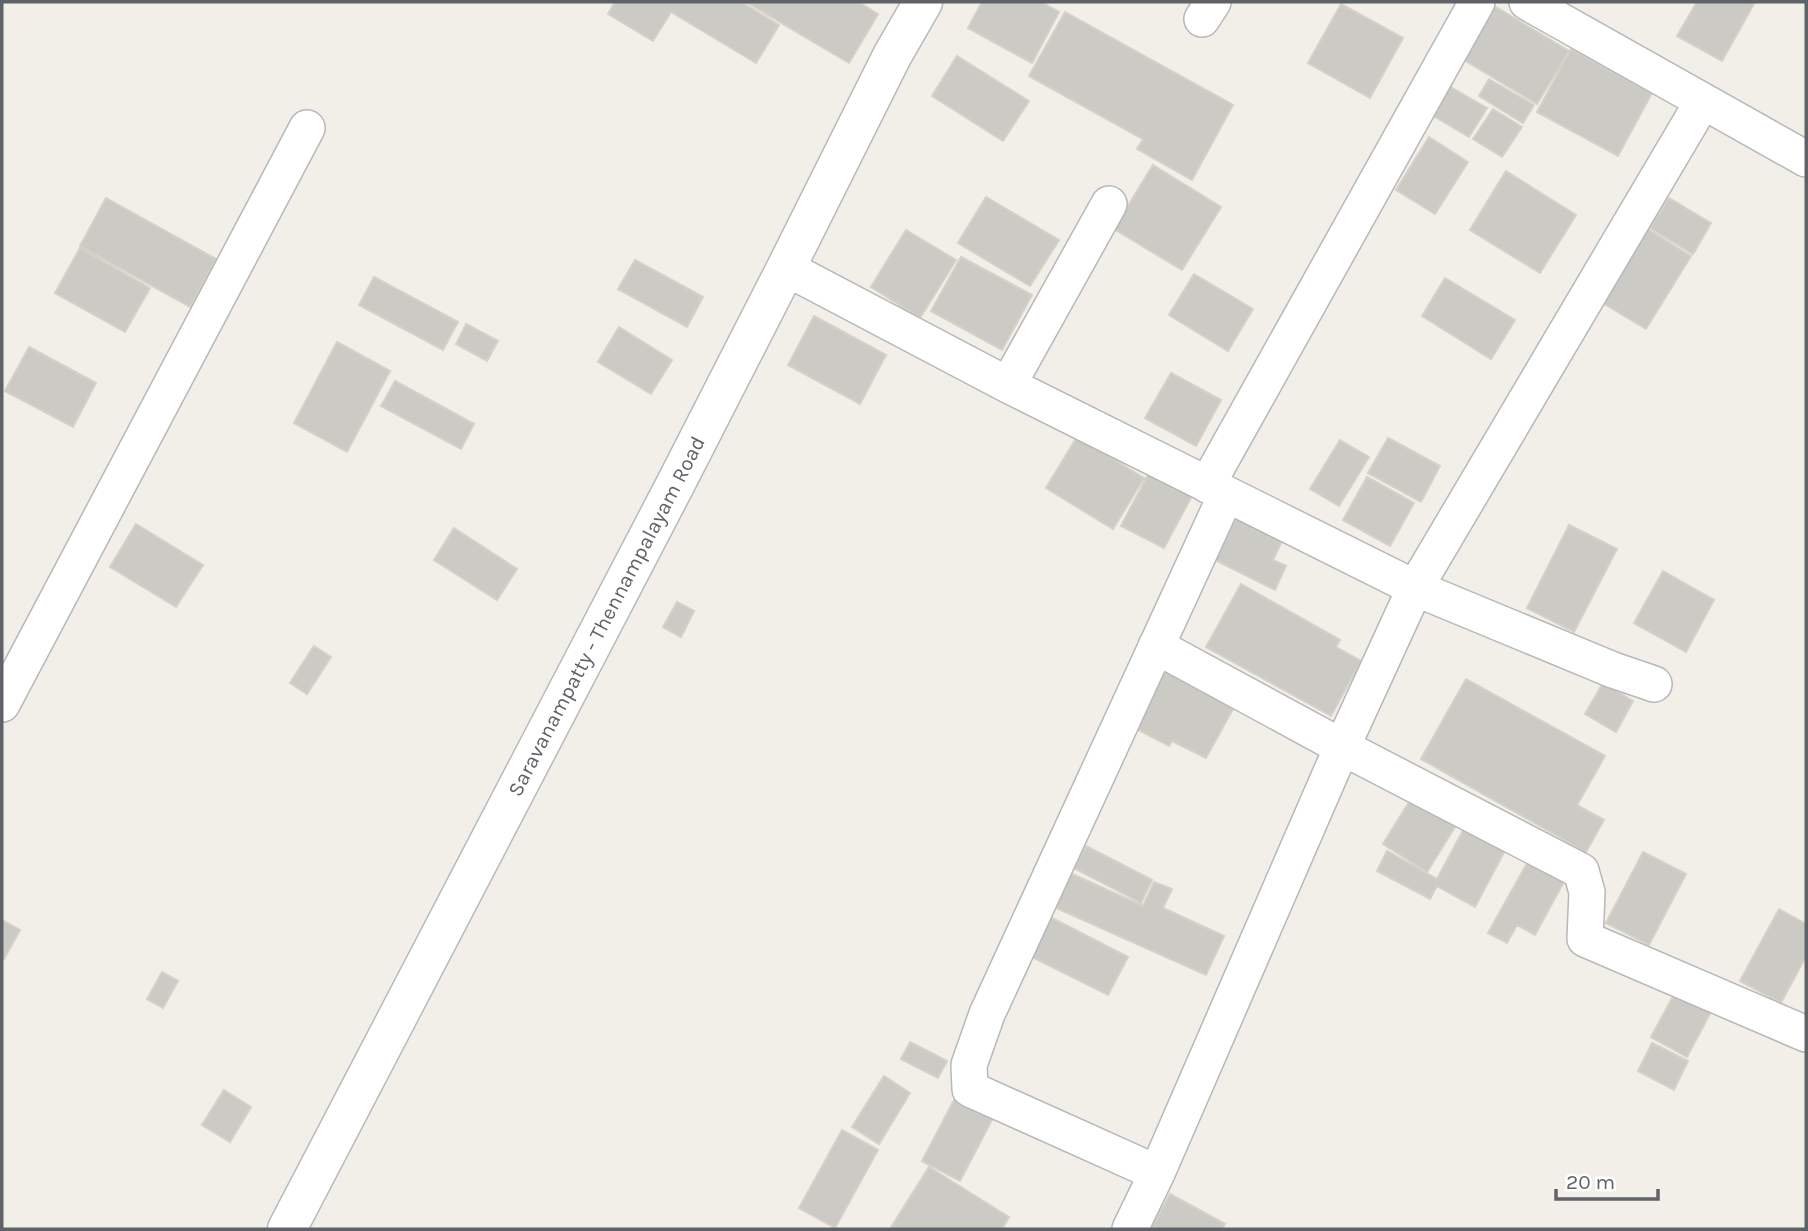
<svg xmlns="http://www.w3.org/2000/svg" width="1808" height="1231" viewBox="0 0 1808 1231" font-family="Karla,sans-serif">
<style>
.building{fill:#cccac5;stroke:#d6d1c6;stroke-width:2}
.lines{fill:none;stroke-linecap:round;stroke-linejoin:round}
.minor-casing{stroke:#b5b8bc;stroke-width:38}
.secondary-casing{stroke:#b6babf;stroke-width:41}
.minor{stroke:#fff;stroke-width:35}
.secondary{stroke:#fff;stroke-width:38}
.labels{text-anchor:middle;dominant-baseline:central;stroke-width:7;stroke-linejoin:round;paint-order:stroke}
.street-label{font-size:21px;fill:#5f6368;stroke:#fff}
</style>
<rect width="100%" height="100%" fill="#f1efe8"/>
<!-- building -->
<path class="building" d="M 615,2 L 741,2 L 779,25 L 756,63 L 671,12 L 653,41 L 608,14 Z
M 746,2 L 858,2 L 878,14 L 849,63 Z
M 982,2 L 1041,2 L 1059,12 L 1032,63 L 968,28 Z
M 1697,2 L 1755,2 L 1722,61 L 1677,36 Z
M 1341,4 L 1403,38 L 1370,98 L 1308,63 Z
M 1491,4 L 1569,51 L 1537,104 L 1459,57 Z
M 1065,12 L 1233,105 L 1192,180 L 1137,149 L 1143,139 L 1029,76 Z
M 1571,49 L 1652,93 L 1618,156 L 1537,112 Z
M 957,56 L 1029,101 L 1003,141 L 932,96 Z
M 1489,79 L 1534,105 L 1523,123 L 1479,96 Z
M 1447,85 L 1487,108 L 1469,137 L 1430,114 Z
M 1493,109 L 1522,127 L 1502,157 L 1473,139 Z
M 1429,137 L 1468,162 L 1435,214 L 1396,190 Z
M 1153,165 L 1221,207 L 1182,270 L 1114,229 Z
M 1506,171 L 1576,215 L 1540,273 L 1470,230 Z
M 986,197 L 1059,240 L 1030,286 L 958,243 Z
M 106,198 L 216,259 L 190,307 L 80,246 Z
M 1669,198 L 1711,223 L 1693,254 L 1650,228 Z
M 1646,228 L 1691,256 L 1646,329 L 1601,302 Z
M 906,230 L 956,260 L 920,318 L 871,287 Z
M 80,248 L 150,288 L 125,332 L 55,293 Z
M 961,257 L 1032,295 L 1002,350 L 931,311 Z
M 635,260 L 703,297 L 687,327 L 618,289 Z
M 1194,274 L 1253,309 L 1228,351 L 1169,315 Z
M 374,277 L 458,322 L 443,350 L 359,305 Z
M 1445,278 L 1515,320 L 1491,359 L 1422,316 Z
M 814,316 L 886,355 L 860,404 L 788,365 Z
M 466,324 L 498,341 L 487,361 L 456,344 Z
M 619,327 L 672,360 L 651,394 L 598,362 Z
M 337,342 L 390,371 L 347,452 L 294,423 Z
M 29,347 L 96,383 L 73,427 L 5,391 Z
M 1171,373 L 1221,400 L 1196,446 L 1145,418 Z
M 395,381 L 474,424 L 461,449 L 381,406 Z
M 1077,437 L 1144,478 L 1113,529 L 1046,488 Z
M 1388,438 L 1440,466 L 1421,502 L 1368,473 Z
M 1340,440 L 1369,457 L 1339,506 L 1310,489 Z
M 1150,471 L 1193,494 L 1164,548 L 1121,526 Z
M 1367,477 L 1414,503 L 1390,546 L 1343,520 Z
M 1237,516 L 1283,539 L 1273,560 L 1286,566 L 1275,590 L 1215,560 Z
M 136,524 L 203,565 L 176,607 L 110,567 Z
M 1569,525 L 1617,549 L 1574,632 L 1527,608 Z
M 454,528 L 517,569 L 497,600 L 434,560 Z
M 1663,571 L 1714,600 L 1686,652 L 1634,623 Z
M 1241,584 L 1340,640 L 1336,647 L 1361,661 L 1331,716 L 1206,647 Z
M 677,602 L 694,611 L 681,637 L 663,627 Z
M 314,646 L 331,657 L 307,694 L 290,683 Z
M 1163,660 L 1238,700 L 1206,758 L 1172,741 L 1169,746 L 1129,725 Z
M 1466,679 L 1605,756 L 1577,805 L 1604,820 L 1586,852 L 1421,759 Z
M 1603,683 L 1633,701 L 1616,732 L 1585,714 Z
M 1414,794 L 1458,822 L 1427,872 L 1383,844 Z
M 1467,823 L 1508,845 L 1475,907 L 1437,886 L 1430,899 L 1377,871 L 1387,851 L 1437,879 Z
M 1086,846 L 1152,880 L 1141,903 L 1074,868 Z
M 1643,852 L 1686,874 L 1649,945 L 1606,923 Z
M 1530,858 L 1566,878 L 1535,935 L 1517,925 L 1507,943 L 1488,933 Z
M 1070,873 L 1143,906 L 1154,882 L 1172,889 L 1163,908 L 1224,936 L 1206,975 L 1054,907 Z
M 1779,909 L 1806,924 L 1806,956 L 1781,1003 L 1740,981 Z
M 1050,917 L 1128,957 L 1108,995 L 1030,956 Z
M 2,920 L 20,930 L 4,959 L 2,957 Z
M 162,972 L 178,981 L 163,1008 L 147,999 Z
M 1677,989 L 1713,1008 L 1687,1057 L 1651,1037 Z
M 910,1042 L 947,1061 L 938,1078 L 901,1059 Z
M 1652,1043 L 1688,1061 L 1674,1090 L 1638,1071 Z
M 884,1076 L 910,1093 L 879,1144 L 852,1127 Z
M 224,1090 L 251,1107 L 230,1142 L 202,1125 Z
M 955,1098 L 993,1118 L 960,1181 L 922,1161 Z
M 842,1130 L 878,1150 L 835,1228 L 799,1208 Z
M 929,1167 L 1009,1217 L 1002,1229 L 890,1229 Z
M 1170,1194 L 1225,1224 L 1222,1229 L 1151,1229 Z"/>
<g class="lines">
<!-- minor casing -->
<g class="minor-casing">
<path id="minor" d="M 1527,2 L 1806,159
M 1202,19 L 1213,2
M 786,268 L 1008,385 L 1415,588 L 1342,747 L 1157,1173 L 970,1089 L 969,1065 L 987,1014 L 1226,495
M 1008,385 L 1109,204
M 1207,485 L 1477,2
M 1156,646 L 1342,747 L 1581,871 L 1587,892 L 1585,939 L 1806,1034
M 1654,684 L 1613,670 L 1415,588 L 1703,101
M 2,704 L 307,128
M 1130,1229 L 1157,1173"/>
</g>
<!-- secondary casing -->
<g class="secondary-casing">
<g id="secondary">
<path id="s1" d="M 287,1229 L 675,485 L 786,268 L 892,56 L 923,2"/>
</g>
</g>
<!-- minor -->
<use href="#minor" class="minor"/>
<!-- secondary -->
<use href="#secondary" class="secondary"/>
</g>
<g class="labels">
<!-- street labels -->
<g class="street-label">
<text stroke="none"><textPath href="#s1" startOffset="691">Saravanampatty - Thennampalayam Road</textPath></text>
</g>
</g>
<!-- border -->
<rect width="1808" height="1231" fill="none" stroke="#5f6368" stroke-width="7"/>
<!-- scale -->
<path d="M1556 1189v10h102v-10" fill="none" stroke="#5f6368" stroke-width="3.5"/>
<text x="1566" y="1189" font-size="21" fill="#5f6368" stroke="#ffffff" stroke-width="5" paint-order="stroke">20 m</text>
</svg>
